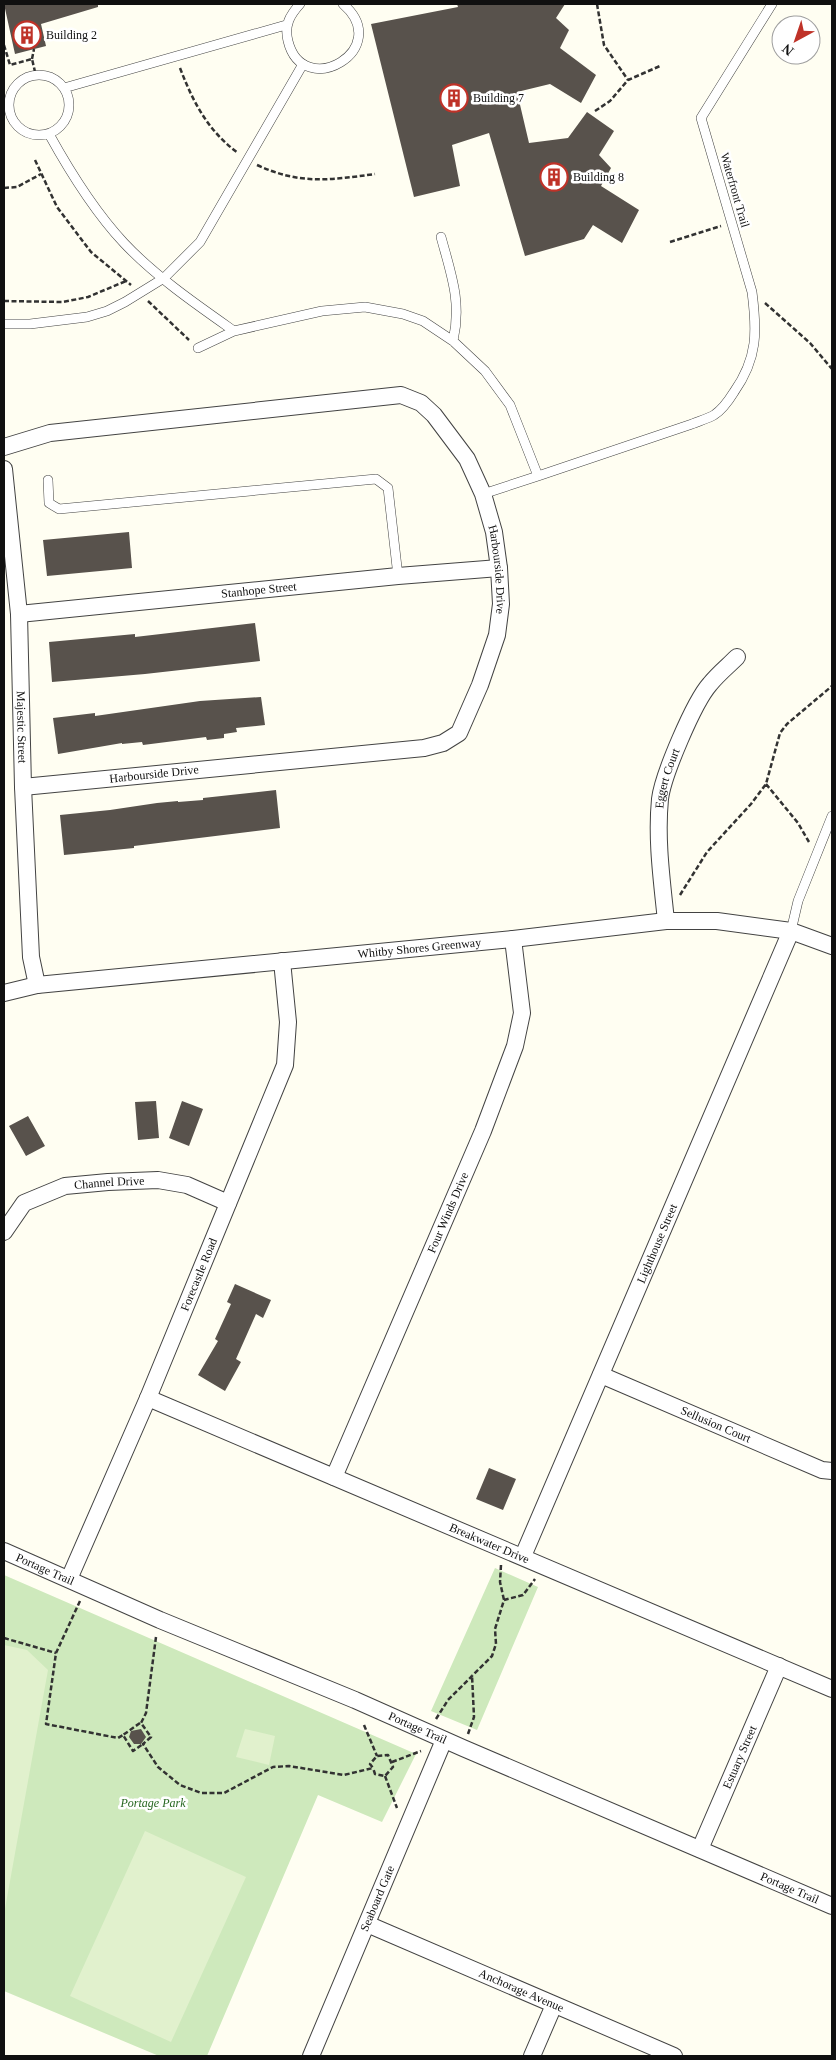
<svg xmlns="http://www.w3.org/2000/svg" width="836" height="2060" viewBox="0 0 836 2060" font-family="Georgia,serif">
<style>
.green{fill:#cee9bc}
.pitch{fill:#e1f1cd}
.building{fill:#58524c}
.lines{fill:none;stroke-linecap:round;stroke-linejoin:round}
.service-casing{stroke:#434343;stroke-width:10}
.minor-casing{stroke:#434343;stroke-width:18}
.path{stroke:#323232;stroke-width:2.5;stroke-dasharray:5 2.5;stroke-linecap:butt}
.service{stroke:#fff;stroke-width:9}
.minor{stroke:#fff;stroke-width:16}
.labels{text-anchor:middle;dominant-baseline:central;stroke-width:5;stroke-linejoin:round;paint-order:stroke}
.poi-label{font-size:12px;fill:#101010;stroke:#fff;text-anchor:start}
.street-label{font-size:12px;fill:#101010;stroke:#fff}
.park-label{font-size:12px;font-style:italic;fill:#276720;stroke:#fff}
</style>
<rect width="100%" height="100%" fill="#fffef2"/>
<!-- green -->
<path class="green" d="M 495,1568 L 538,1587 L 477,1730 L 431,1711 Z
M 4,1575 L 416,1754 L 382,1822 L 318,1795 L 207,2056 L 159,2056 L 4,1991 Z"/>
<!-- pitch -->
<path class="pitch" d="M 4,1645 L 27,1650 L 48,1670 L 5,1909 Z
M 245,1729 L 275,1736 L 269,1765 L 236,1757 Z
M 145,1831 L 246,1877 L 171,2042 L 70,1996 Z"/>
<!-- building -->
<path class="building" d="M 4,4 L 98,4 L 98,7 L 41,24 L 46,46 L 15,54 Z
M 457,4 L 565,4 L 556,18 L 569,30 L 560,48 L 596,75 L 581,103 L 550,84 L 517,92 L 529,143 L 568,138 L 587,112 L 614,131 L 599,155 L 611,168 L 601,186 L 639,210 L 622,243 L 593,225 L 584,239 L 525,256 L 489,133 L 452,145 L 460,186 L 414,197 L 371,24 L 458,7 Z
M 129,532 L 132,568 L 47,576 L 43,540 Z
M 255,623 L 260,661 L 145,674 L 52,682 L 49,642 L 135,634 L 135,637 Z
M 261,697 L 265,725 L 236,728 L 237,732 L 224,734 L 224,738 L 207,740 L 206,737 L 143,745 L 142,742 L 122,744 L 122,743 L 58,754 L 53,718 L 95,713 L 95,716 L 200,701 Z
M 276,790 L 280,828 L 134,846 L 134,848 L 64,855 L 60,815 L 110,810 L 157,803 L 178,801 L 178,802 L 203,800 L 203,798 Z
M 156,1101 L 159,1138 L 138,1140 L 135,1102 Z
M 182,1101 L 203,1109 L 189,1146 L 169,1138 Z
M 28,1116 L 45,1146 L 26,1156 L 9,1126 Z
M 235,1284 L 271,1300 L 263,1318 L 256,1314 L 236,1359 L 241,1362 L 225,1391 L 198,1375 L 218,1341 L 215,1339 L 231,1304 L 227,1302 Z
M 489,1468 L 516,1479 L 503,1510 L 476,1499 Z
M 141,1729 L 146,1737 L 141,1744 L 134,1744 L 129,1737 L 131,1731 Z"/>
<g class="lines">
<!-- service casing -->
<g class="service-casing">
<path id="service" d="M 300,4 C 290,15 284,25 288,41 C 303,102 395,49 343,4
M9 105a30 30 0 1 1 60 0a30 30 0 1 1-60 0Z
M 64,88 L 286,25
M 49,134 C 70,172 94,211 124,243 C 155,276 197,305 234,331
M 441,237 C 451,274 462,302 453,341
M 4,324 L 30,324 L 87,317 L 107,311 L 125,302 L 164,278 L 200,242 L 303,64
M 198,348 L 234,331 L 322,311 L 365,307 L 403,314 L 423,321 L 453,341 L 485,371 L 510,405 L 538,476 L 692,424 C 699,421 707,419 714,415 C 722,410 729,400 734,392 C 758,358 757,331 752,292 L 701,118 L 772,4
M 48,480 L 49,503 L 59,509 L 376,479 L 388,488 L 398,576
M 483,494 L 538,476
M 791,931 L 798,901 L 832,816"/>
</g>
<!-- minor casing -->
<g class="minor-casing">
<g id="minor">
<path id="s1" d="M 4,447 L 50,433 L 401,395 L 421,403 L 434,415 L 467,459 L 483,494 L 494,532 L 499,568 L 501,604 L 497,635 L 480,685 L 459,733 L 443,743 L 424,748 L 23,787"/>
<path id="s2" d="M 4,469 L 19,614 L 23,787 L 31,957 L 37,985"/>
<path id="s3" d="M 19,614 L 398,576 L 499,568"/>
<path id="s4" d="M 666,921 C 662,881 656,840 660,799 C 663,775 694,702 710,684 C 718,674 728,666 737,657"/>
<path id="s5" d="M 4,993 L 37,985 L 513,939 L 666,921 L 717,921 L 791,931 L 832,946"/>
<path id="s6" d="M 4,1232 L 24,1203 L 65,1186 L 108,1182 L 158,1180 L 187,1185 L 228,1203"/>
<path id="s7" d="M 601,1375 L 822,1470 L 832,1471"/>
<path id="s8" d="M 148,1398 L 832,1689"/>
<path id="s9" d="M 334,1477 L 483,1131 L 515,1046 L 522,1013 L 513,939"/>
<path id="s10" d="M 4,1551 L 160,1620 L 355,1700 L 463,1748 L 832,1906"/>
<path id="s11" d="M 523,1556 L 791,931"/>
<path id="s12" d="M 69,1579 L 148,1398 L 285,1065 L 288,1022 L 282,961"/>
<path id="s13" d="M 700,1849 L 779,1666"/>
<path id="s14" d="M 367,1924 L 674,2056"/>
<path id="s15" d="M 311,2056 L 444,1740"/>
<path d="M 532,2056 L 554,2005"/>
</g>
</g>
<!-- path -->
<path class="path" d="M 597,4 L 604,45 L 628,80
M 4,45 L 10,65 L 32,59 L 36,76
M 32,59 L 34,49
M 180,68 C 193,102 208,131 238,153
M 595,111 L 610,101 L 628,80 L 660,66
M 35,160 L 57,207 L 91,252 L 131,285
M 257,165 C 300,185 331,180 375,174
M 4,188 L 17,187 L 41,174
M 670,242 L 721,226
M 4,301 L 63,302 L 88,297 L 126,281
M 148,301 L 189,340
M 765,303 L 810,343 L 832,369
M 766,784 L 798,823 L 809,842
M 680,895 L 707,852 L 751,804 L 766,784 L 780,733 L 787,724 L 832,686
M 501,1565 L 500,1582 L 504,1600
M 80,1601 L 56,1653 L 46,1724 L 118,1738 L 123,1735
M 156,1637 L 146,1713 L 141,1723 L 151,1737 L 143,1744 L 158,1767 L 180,1785 L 201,1793 L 224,1793 L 273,1767 L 289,1766 L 344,1775 L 373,1768 L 370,1764 L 377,1756 L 388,1755 L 393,1767 L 385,1776 L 375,1774 L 373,1768
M 4,1638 L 56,1653
M 436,1719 L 448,1700 L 492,1656 L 496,1644 L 495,1629 L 504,1600 L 523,1595 L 535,1579
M 140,1723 L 123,1735 L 133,1751 L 143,1744
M 364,1725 L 377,1756
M 468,1734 L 474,1717 L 472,1675
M 392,1762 L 421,1751
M 385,1776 L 397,1808"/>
<!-- service -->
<use href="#service" class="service"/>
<!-- minor -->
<use href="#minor" class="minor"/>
</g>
<!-- icons -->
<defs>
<g id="building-ring" transform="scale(1.4375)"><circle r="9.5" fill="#fff" stroke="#bf3228" stroke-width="1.5"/><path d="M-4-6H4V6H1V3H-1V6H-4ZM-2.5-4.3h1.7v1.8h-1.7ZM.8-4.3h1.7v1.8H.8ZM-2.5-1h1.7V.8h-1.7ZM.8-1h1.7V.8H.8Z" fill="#bf3228"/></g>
</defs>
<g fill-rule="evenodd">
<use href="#building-ring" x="27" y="35"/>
<use href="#building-ring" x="454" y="98"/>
<use href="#building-ring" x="554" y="177"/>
</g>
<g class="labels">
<!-- poi labels -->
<g class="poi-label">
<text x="46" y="35">Building 2</text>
<text x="473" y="98">Building 7</text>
<text x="573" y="177">Building 8</text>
</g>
<!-- street labels -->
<g class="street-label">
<text transform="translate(735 190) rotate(74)">Waterfront Trail</text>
<text stroke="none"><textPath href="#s1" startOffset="611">Harbourside Drive</textPath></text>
<text stroke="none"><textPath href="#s3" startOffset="241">Stanhope Street</textPath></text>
<text stroke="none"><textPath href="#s2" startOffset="259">Majestic Street</textPath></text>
<text transform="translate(154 774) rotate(-6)">Harbourside Drive</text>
<text stroke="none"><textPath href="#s4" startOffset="144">Eggert Court</textPath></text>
<text stroke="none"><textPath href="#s5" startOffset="418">Whitby Shores Greenway</textPath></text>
<text stroke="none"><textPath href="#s6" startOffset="124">Channel Drive</textPath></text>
<text stroke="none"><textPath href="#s9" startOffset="288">Four Winds Drive</textPath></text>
<text stroke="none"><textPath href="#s11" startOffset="340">Lighthouse Street</textPath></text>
<text stroke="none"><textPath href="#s12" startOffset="331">Forecastle Road</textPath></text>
<text stroke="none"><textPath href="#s7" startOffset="125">Sellusion Court</textPath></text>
<text stroke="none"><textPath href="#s8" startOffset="371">Breakwater Drive</textPath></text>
<text stroke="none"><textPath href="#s10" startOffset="45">Portage Trail</textPath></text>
<text stroke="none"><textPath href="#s10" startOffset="450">Portage Trail</textPath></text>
<text stroke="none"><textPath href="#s13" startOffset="100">Estuary Street</textPath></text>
<text stroke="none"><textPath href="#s10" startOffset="855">Portage Trail</textPath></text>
<text stroke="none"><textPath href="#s15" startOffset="171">Seaboard Gate</textPath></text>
<text stroke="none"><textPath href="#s14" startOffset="168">Anchorage Avenue</textPath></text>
</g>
<!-- park labels -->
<g class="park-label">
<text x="153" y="1803">Portage Park</text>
</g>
</g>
<!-- border -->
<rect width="836" height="2060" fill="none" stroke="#101010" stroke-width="10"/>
<!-- north arrow -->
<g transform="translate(796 40) rotate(220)"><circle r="24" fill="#ffffff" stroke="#9f9f9f"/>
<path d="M0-4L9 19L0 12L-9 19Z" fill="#bf3228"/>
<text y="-8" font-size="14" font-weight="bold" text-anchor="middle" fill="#101010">N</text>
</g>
</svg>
